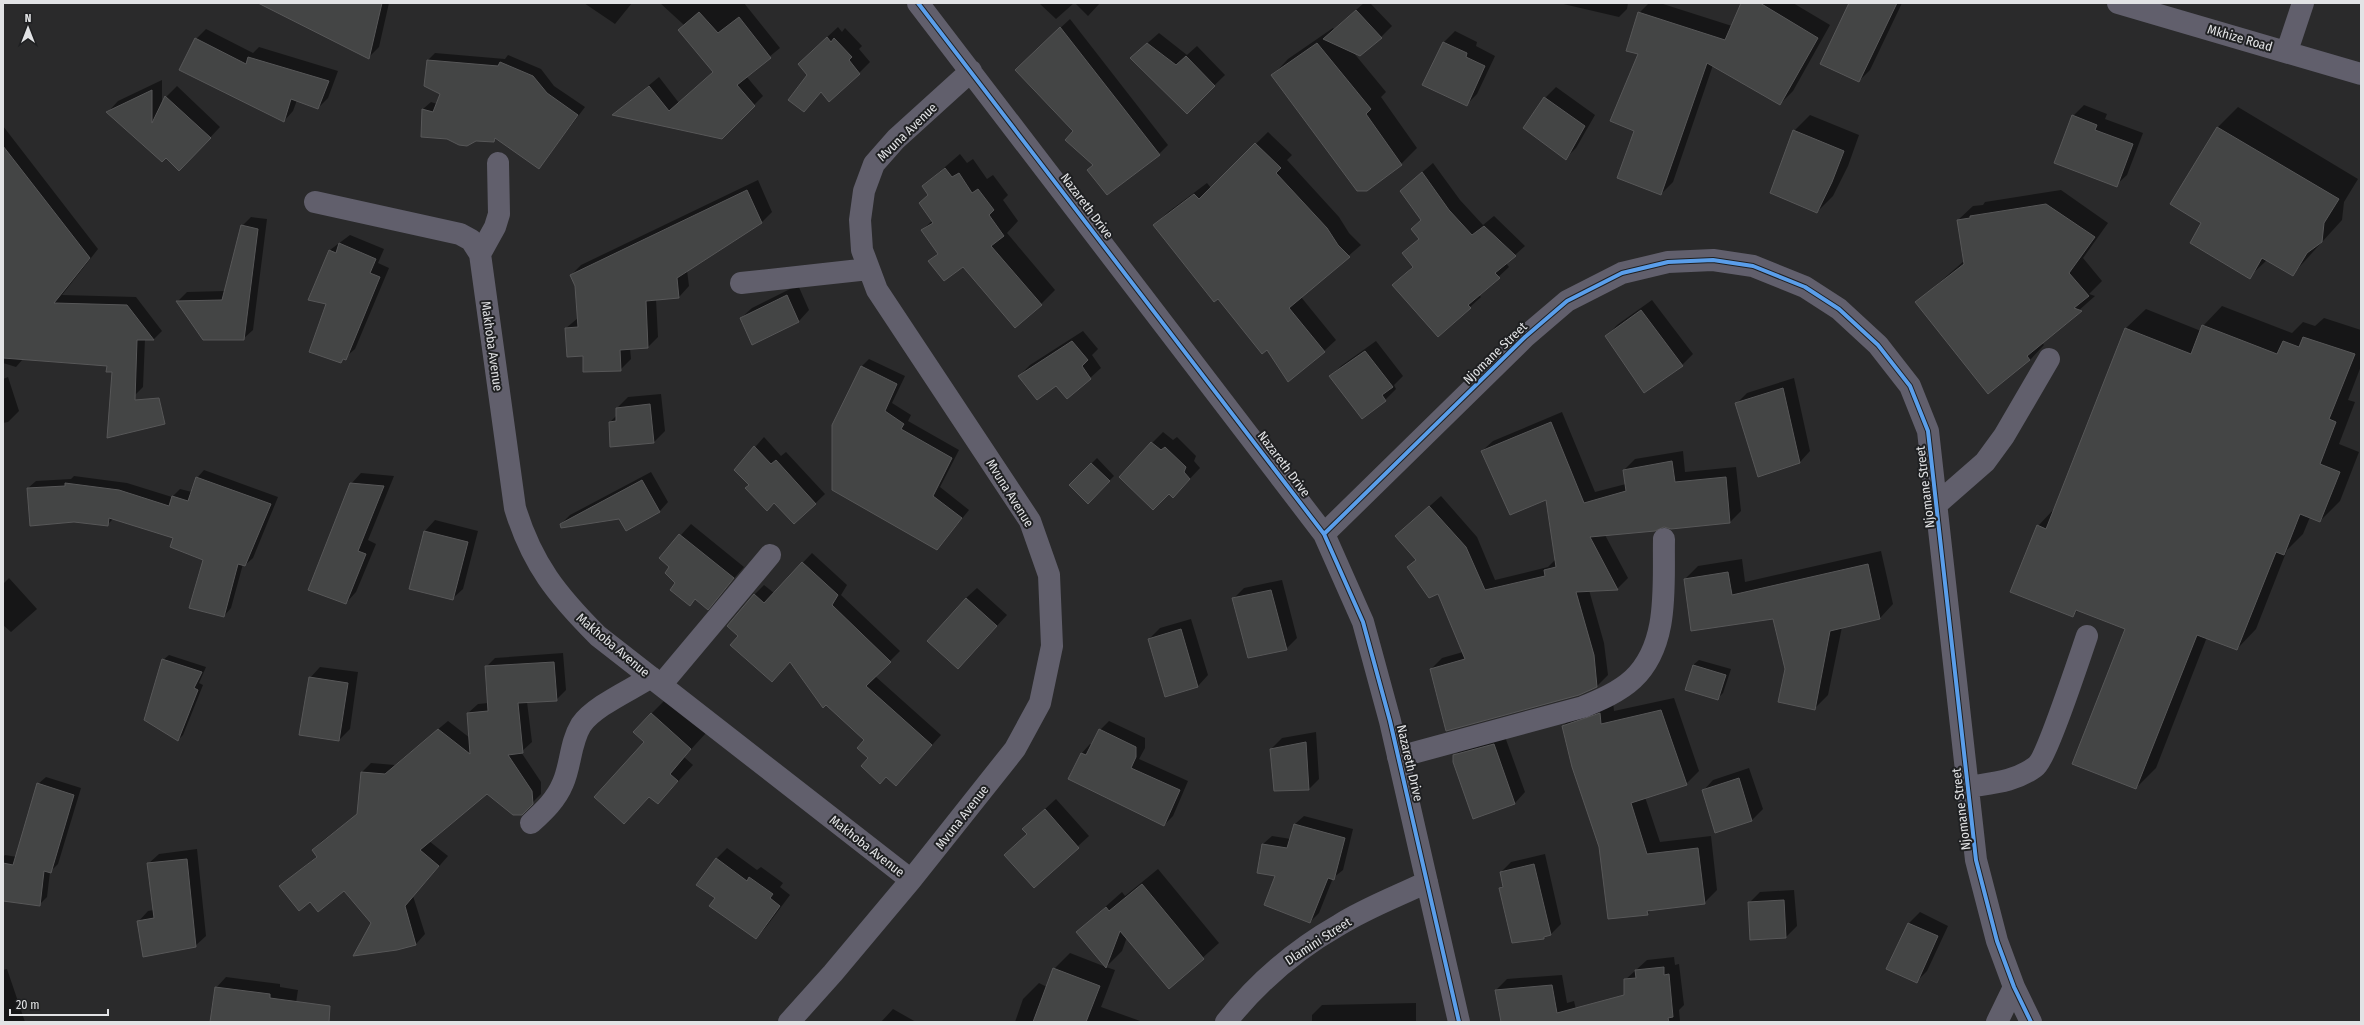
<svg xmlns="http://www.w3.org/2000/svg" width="2364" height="1025" viewBox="0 0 2364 1025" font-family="'Fira Sans Condensed',sans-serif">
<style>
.shadow{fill:#0007}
.building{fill:#444545;stroke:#575758}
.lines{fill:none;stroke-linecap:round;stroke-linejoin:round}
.minor{stroke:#615f6c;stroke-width:22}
.cycleway-casing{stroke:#1f2022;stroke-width:6}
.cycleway{stroke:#5a9eea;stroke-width:4}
.labels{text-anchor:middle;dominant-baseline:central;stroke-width:4;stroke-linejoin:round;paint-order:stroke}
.street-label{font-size:13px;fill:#e2e3e5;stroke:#1f2022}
</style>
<rect width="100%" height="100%" fill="#2a2a2b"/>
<!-- shadow -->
<path class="shadow" d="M 261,3 L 389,3 L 379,47 L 369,57 Z
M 584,3 L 632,3 L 615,24 Z
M 660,3 L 744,3 L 780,48 L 746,76 L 763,96 L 721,138 L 614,114 L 659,77 L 679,103 L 714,71 L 684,25 Z
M 1039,3 L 1074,3 L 1056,19 Z
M 1075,3 L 1100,3 L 1088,16 Z
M 1364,3 L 1370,3 L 1392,26 L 1381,37 L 1353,52 L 1386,92 L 1381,97 L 1417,148 L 1401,164 L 1273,75 L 1288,59 L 1333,28 L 1334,29 Z
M 1559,3 L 1628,3 L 1627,9 L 1619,17 Z
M 1649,3 L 1660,3 L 1732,26 L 1742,3 L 1793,3 L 1830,25 L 1793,91 L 1780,104 L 1713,65 L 1673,182 L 1661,194 L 1635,131 L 1639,13 Z
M 1850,3 L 1902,3 L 1870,70 L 1859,81 Z
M 1070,19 L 1168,145 L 1159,154 L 1094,165 L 1075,131 L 1026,60 Z
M 838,27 L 842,32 L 845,28 L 862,46 L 859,49 L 870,62 L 859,73 L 822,91 L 803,111 L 810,53 Z
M 206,29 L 253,53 L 259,47 L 338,71 L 328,98 L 318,108 L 297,100 L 293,111 L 284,121 L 196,39 Z
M 1455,31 L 1477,42 L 1476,46 L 1495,56 L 1477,94 L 1466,105 L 1424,85 L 1444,42 Z
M 1159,33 L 1187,55 L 1197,46 L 1225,75 L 1187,112 L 1142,48 Z
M 435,53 L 505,59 L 508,55 L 541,69 L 554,86 L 585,107 L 539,168 L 496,138 L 494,141 L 423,109 L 431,102 L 437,104 L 441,93 L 428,60 Z
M 162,80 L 162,105 L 166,97 L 177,86 L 220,127 L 190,159 L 166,157 L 108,112 L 118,101 Z
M 1556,87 L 1595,115 L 1576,148 L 1566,158 L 1545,98 Z
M 2084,105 L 2107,114 L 2105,119 L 2143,133 L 2127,175 L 2116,185 L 2073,116 Z
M 2238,107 L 2358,179 L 2344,202 L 2342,220 L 2292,275 L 2267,260 L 2249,277 L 2203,223 L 2171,204 L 2218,127 Z
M 1810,115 L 1859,135 L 1848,166 L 1833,196 L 1817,212 L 1794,131 Z
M 3,126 L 98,249 L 62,295 L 136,297 L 162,331 L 154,339 L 145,339 L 143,387 L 134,396 L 108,365 L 23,359 L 16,367 L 3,363 Z
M 1268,132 L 1292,155 L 1287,160 L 1339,217 L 1349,233 L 1361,245 L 1301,297 L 1336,340 L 1324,351 L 1267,348 L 1155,225 L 1167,213 L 1207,183 L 1211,188 Z
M 960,154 L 967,163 L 973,159 L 987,179 L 993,175 L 1008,195 L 1003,200 L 1018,221 L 1007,233 L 1055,290 L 1041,304 L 963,266 L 930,261 L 939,252 L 922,230 L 932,221 L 929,195 L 923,186 Z
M 1433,163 L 1460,200 L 1483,225 L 1494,216 L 1525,246 L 1506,263 L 1509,267 L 1479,295 L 1481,297 L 1438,336 L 1393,285 L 1413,266 L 1414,243 L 1420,238 L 1422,220 L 1412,181 Z
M 758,180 L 772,212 L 762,222 L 687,270 L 689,286 L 679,297 L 656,299 L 658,337 L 648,347 L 630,348 L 631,359 L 620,370 L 584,355 L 566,328 L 578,318 L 576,286 L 571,275 L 581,265 Z
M 2061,190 L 2108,223 L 2083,258 L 2102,281 L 2089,294 L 2095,296 L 2042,343 L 2044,345 L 2030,360 L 1917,302 L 1964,261 L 1958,220 L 1973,206 L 1983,205 L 1985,202 Z
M 251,217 L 267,219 L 253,330 L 243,339 L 178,301 L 187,292 L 225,291 L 242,226 Z
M 350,235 L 384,249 L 378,263 L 389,268 L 355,349 L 340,362 L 327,303 L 310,299 L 330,250 Z
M 798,285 L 809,310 L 799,321 L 752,344 L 741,318 L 752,308 Z
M 1652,300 L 1693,354 L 1682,365 L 1607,336 L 1617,325 Z
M 2222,306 L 2292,333 L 2303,322 L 2315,326 L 2324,318 L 2361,330 L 2361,366 L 2348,400 L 2355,402 L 2339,444 L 2359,452 L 2340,501 L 2320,521 L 2310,517 L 2303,534 L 2287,550 L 2256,629 L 2237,649 L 2207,637 L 2156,768 L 2136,788 L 2126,629 L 2078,610 L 2072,616 L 2038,526 L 2055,508 L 2126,328 L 2146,309 L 2201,331 L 2203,326 Z
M 1083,331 L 1098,349 L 1092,355 L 1101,368 L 1090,378 L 1056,385 L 1019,376 L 1030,365 Z
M 1376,341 L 1403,376 L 1394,385 L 1396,389 L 1385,400 L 1330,377 L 1341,366 Z
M 869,359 L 905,376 L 892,403 L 911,415 L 908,421 L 959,450 L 940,487 L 969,510 L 937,549 L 861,367 Z
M 8,377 L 19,411 L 8,422 L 3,423 L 3,379 Z
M 1794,378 L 1810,451 L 1800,462 L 1737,403 L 1747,393 Z
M 661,394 L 665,431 L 654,442 L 611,446 L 610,422 L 617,415 L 617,408 L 628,397 Z
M 1562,412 L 1595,492 L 1626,484 L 1624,470 L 1635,459 L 1683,451 L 1685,472 L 1736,467 L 1741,511 L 1730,522 L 1664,525 L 1605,535 L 1628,578 L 1617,589 L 1589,590 L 1604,643 L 1608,675 L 1597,686 L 1431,669 L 1442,658 L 1463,652 L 1439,593 L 1417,559 L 1396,536 L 1441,496 L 1477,537 L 1495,580 L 1548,567 L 1556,559 L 1546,498 L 1482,451 L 1493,441 Z
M 1163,432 L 1173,440 L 1177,437 L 1196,456 L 1194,461 L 1200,468 L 1183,486 L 1152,443 Z
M 764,437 L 781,456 L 786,452 L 825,494 L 795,523 L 774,502 L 735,470 Z
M 1097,458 L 1114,476 L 1088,502 L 1070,485 Z
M 204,470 L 278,497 L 253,558 L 245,565 L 243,564 L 231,608 L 224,616 L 204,559 L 174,537 L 114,518 L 107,525 L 28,488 L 36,481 L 71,479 L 74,476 L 127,483 L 172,497 L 180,489 L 192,492 L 197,478 Z
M 651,472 L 668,502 L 659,512 L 561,524 L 570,515 Z
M 361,473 L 394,476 L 368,540 L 376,544 L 356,592 L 346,603 L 351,484 Z
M 435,520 L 478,531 L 463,589 L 452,599 L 425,531 Z
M 691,524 L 744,567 L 708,608 L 696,598 L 690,605 L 670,567 L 660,558 Z
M 1881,551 L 1893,604 L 1880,618 L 1842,627 L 1828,695 L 1814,709 L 1786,669 L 1773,618 L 1685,579 L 1698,566 L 1742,559 L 1745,582 Z
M 812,553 L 847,585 L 841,595 L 900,651 L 875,676 L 941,735 L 906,774 L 870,758 L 865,740 L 790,662 L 772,681 L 740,636 L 754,595 L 764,585 L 774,593 Z
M 9,578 L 37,609 L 11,632 L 3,625 L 3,584 Z
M 1282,580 L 1297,638 L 1286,649 L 1233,599 L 1244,588 Z
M 977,588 L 1007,615 L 958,668 L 966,598 Z
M 1191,619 L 1208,675 L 1198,686 L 1165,696 L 1149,639 L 1160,628 Z
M 563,653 L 566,690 L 556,700 L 527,702 L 532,742 L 521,752 L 541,782 L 541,794 L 521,814 L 487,793 L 429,841 L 448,856 L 413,896 L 425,934 L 416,944 L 397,949 L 345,889 L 310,901 L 281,886 L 317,856 L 313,850 L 322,841 L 359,813 L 362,772 L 371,763 L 395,765 L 448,721 L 470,738 L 468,713 L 478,704 L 488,703 L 486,667 L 495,658 Z
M 169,655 L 206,667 L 199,683 L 203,685 L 183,735 L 178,740 L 163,660 Z
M 1699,660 L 1731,669 L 1723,693 L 1718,698 L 1693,665 Z
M 320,667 L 358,672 L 350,729 L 339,740 L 310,678 Z
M 667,698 L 706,733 L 684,757 L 693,765 L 673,787 L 658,803 L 650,796 L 624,823 L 651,714 Z
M 1674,698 L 1699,771 L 1686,784 L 1645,797 L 1660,842 L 1711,836 L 1717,890 L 1704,903 L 1651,910 L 1647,914 L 1600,847 L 1563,726 L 1576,713 L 1613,701 L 1614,711 Z
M 1109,721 L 1145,738 L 1145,748 L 1139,759 L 1188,781 L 1173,816 L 1164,825 L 1069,779 L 1082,753 L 1090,744 L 1092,745 L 1100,730 Z
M 1316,732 L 1319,779 L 1309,789 L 1271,749 L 1282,738 Z
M 1504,734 L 1525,792 L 1515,803 L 1454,756 L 1465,745 Z
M 1749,768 L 1763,809 L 1752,820 L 1716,831 L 1703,791 L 1713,780 Z
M 46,777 L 81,788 L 58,864 L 50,872 L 47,897 L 39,905 L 3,900 L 3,857 L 5,855 L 17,857 L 38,784 Z
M 1056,799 L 1089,836 L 1034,886 L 1027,834 L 1034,819 Z
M 1304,816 L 1353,829 L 1343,870 L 1333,878 L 1319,913 L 1310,922 L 1276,875 L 1263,844 L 1272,836 L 1291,839 L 1295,824 Z
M 727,848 L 757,870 L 761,867 L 783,883 L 780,887 L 790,895 L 766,927 L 756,938 L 716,898 L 716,859 Z
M 197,849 L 206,936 L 195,946 L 138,922 L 148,911 L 154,910 L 148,864 L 159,854 Z
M 1545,854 L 1561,924 L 1551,934 L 1544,938 L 1500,888 L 1503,885 L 1501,872 L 1511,862 Z
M 1158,869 L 1219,943 L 1169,988 L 1127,937 L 1122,951 L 1106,967 L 1115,970 L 1101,1007 L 1143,1022 L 1015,1022 L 1023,999 L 1039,983 L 1047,987 L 1054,969 L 1070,953 L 1106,967 L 1077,932 L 1122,892 L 1125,896 Z
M 1794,890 L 1797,926 L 1786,937 L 1751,939 L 1749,903 L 1760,892 Z
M 1920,912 L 1948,926 L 1927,971 L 1916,982 L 1887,968 L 1909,923 Z
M 1674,957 L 1675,965 L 1679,964 L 1684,1005 L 1679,1010 L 1680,1021 L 1628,1022 L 1625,980 L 1647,960 Z
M 7,969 L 25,1022 L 3,1022 L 3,970 Z
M 1562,975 L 1567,1003 L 1574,1001 L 1579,1022 L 1533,1022 L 1496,990 L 1507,979 Z
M 226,977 L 280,984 L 280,987 L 298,990 L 293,1022 L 211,1022 L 216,988 Z
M 1416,1003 L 1416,1022 L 1312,1022 L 1312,1015 L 1322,1005 Z
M 893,1009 L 916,1022 L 881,1022 Z"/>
<!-- building -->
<path class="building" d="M 258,3 L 382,3 L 369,59 Z
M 1741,3 L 1760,3 L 1818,38 L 1780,105 L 1707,63 L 1661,195 L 1617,178 L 1634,131 L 1610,121 L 1638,54 L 1626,51 L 1638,12 L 1725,40 Z
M 1849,3 L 1897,3 L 1859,82 L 1820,64 Z
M 1356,10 L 1382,38 L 1360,56 L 1323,39 Z
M 699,12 L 718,33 L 739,17 L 771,58 L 737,85 L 755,106 L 722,139 L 612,115 L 649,86 L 669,111 L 713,72 L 678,30 Z
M 1060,27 L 1160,155 L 1107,195 L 1087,170 L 1093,165 L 1065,140 L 1073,131 L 1015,70 Z
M 827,37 L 831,42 L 834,38 L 852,57 L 849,60 L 860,74 L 829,102 L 821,92 L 804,112 L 788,100 L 807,75 L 798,64 Z
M 195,38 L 246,64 L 248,57 L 329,81 L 318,109 L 291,99 L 284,122 L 179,70 Z
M 1443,42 L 1467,53 L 1466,57 L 1485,66 L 1467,106 L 1422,85 Z
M 1147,43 L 1176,65 L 1186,56 L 1215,86 L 1187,114 L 1130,58 Z
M 1317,43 L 1371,109 L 1366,114 L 1402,165 L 1367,191 L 1357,191 L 1271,75 Z
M 427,60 L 498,66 L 500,62 L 533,76 L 547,93 L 578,115 L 539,169 L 495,138 L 494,142 L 476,141 L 467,146 L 459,145 L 447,139 L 421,137 L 422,109 L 433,112 L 440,94 L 424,86 Z
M 152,90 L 152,123 L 165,96 L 211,138 L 179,171 L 166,158 L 162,162 L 106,112 Z
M 1544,97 L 1585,126 L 1566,160 L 1523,128 Z
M 2072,115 L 2097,125 L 2095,130 L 2133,144 L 2117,187 L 2054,163 Z
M 2217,127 L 2339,199 L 2324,223 L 2322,242 L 2307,253 L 2293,276 L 2262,258 L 2250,279 L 2190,243 L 2201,223 L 2170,204 Z
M 1793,130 L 1844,151 L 1832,182 L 1817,213 L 1770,193 Z
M 1255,143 L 1281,168 L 1276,173 L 1327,228 L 1338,245 L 1350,257 L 1289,308 L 1325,352 L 1288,382 L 1267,350 L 1262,354 L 1218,299 L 1214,302 L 1153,225 L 1194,194 L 1199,199 Z
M 3,146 L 90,258 L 54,303 L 127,305 L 154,340 L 137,340 L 135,400 L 159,398 L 165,424 L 107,438 L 112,372 L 106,372 L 107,366 L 3,358 Z
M 945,168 L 952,177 L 959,173 L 972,193 L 978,189 L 994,210 L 989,215 L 1004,236 L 991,246 L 1042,305 L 1015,328 L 963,267 L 944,281 L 928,261 L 938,254 L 921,230 L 933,223 L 919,203 L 928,195 L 922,186 Z
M 1422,172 L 1449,210 L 1472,235 L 1484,226 L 1516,256 L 1495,273 L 1500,278 L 1468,305 L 1471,308 L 1438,337 L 1392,285 L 1413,267 L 1402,253 L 1419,239 L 1411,229 L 1421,220 L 1400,191 Z
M 747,190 L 762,223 L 677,278 L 679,298 L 646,301 L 648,348 L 620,350 L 621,371 L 583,372 L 583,356 L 567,357 L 565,328 L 578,327 L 575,286 L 570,275 Z
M 2046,204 L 2095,237 L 2069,273 L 2089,296 L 2074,308 L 2082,311 L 2027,356 L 2030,360 L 1988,394 L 1915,302 L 1964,264 L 1957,220 L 1970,218 L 1970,216 Z
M 241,225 L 258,229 L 244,340 L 203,340 L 176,301 L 222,300 Z
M 339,243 L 376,259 L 370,273 L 380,277 L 346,360 L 343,359 L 341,363 L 309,352 L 326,304 L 308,300 L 329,250 L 336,253 Z
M 787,295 L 799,322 L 752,345 L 740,318 Z
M 1641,310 L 1683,366 L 1644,393 L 1605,336 Z
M 2202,325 L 2277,354 L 2283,341 L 2299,347 L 2303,337 L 2355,354 L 2329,419 L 2336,422 L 2320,464 L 2340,472 L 2320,522 L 2300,514 L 2284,555 L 2276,552 L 2237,650 L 2197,635 L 2136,789 L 2072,764 L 2125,629 L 2076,610 L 2073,617 L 2010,592 L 2037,525 L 2046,529 L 2125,328 L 2191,354 Z
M 1072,341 L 1088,360 L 1082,366 L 1091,379 L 1067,399 L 1056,386 L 1037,400 L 1018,376 Z
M 1365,351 L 1393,387 L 1382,395 L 1386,401 L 1362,419 L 1329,376 Z
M 861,366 L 897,384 L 885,411 L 904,424 L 901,429 L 952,458 L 933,496 L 962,518 L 937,550 L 832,490 L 832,425 Z
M 1783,388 L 1800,463 L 1758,477 L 1735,403 Z
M 650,404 L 654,443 L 610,447 L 609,422 L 616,421 L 616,408 Z
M 1551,422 L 1584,503 L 1626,491 L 1623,470 L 1672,461 L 1675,482 L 1726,477 L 1730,523 L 1671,529 L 1664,527 L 1655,531 L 1590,537 L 1618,590 L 1576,592 L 1594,655 L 1597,687 L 1579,695 L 1446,731 L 1430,669 L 1465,659 L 1438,594 L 1429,598 L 1407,567 L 1416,560 L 1395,536 L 1429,506 L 1466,547 L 1485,590 L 1545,576 L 1544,570 L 1556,567 L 1546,500 L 1510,515 L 1481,451 Z
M 1151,442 L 1161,450 L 1165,447 L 1186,467 L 1184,472 L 1190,479 L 1173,498 L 1169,494 L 1153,510 L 1119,477 Z
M 754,446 L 771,464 L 776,460 L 816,504 L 794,524 L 774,503 L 767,511 L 745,488 L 749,485 L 734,470 Z
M 1091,463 L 1110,481 L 1088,504 L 1069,485 Z
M 196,477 L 271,504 L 245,566 L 238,564 L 224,617 L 189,608 L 203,560 L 170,547 L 173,538 L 109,518 L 108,526 L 74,522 L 30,526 L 27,488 L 65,486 L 65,483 L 119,490 L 169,506 L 172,496 L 188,501 Z
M 642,480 L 660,512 L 626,531 L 619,519 L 561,528 L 560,524 Z
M 350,483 L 384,486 L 358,551 L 366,554 L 346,604 L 308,590 Z
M 424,531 L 468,542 L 453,600 L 409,589 Z
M 679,534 L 734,578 L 708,610 L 695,599 L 690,606 L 670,590 L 675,583 L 665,573 L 669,567 L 659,558 Z
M 802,562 L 838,595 L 832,605 L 891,662 L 866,686 L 932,745 L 896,786 L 886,777 L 880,784 L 861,766 L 868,758 L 857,748 L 864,740 L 826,705 L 823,708 L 790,662 L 772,682 L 730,645 L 738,636 L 727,626 L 754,594 L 764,603 Z
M 1868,564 L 1880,619 L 1830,631 L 1815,710 L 1778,702 L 1785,669 L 1773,619 L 1691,631 L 1684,579 L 1728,572 L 1732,595 Z
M 1271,590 L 1287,650 L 1248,658 L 1232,598 Z
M 966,598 L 997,626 L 958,669 L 927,641 Z
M 1181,629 L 1198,687 L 1165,697 L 1148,639 Z
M 162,659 L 202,672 L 194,688 L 198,690 L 178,741 L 144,720 Z
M 554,662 L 557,701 L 518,703 L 523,753 L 508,755 L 532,791 L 533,804 L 522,815 L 513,815 L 487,794 L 420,850 L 439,866 L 405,906 L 416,945 L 397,950 L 353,956 L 371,923 L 344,891 L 318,912 L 310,902 L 299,911 L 279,886 L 317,857 L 312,850 L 357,814 L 361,772 L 385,774 L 438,729 L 470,754 L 467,713 L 488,711 L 485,666 Z
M 1693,665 L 1726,675 L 1718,700 L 1685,690 Z
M 309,677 L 348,683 L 339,741 L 299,735 Z
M 1661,710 L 1687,785 L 1631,803 L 1647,854 L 1698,848 L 1705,904 L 1647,911 L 1648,915 L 1608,919 L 1599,847 L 1572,767 L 1562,726 L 1600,713 L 1601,724 Z
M 651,713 L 691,749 L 670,774 L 678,781 L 658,804 L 649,797 L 624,824 L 594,797 L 644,742 L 633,732 Z
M 1099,729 L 1136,747 L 1136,757 L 1131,768 L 1180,790 L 1164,826 L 1068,779 L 1081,753 L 1086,755 Z
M 1306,742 L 1309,790 L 1274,791 L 1270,749 Z
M 1494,744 L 1515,804 L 1473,819 L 1453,762 L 1453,755 Z
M 1739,778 L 1752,821 L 1715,833 L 1702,790 Z
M 37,783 L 74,795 L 51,873 L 44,871 L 40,906 L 3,901 L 3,863 L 13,865 Z
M 1045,809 L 1079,848 L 1034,888 L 1004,855 L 1027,834 L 1022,829 Z
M 1294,824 L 1345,838 L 1334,880 L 1328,878 L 1310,923 L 1264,905 L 1275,876 L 1257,873 L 1262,844 L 1287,848 Z
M 716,858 L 747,881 L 749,877 L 773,894 L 770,898 L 780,906 L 756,939 L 709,906 L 715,898 L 696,885 Z
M 187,859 L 196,947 L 143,957 L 137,921 L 154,918 L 147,863 Z
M 1534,864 L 1551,935 L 1544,937 L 1544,939 L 1512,943 L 1499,888 L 1503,887 L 1500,872 Z
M 1142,884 L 1204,959 L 1169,989 L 1120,931 L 1106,968 L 1076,932 L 1106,907 L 1109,911 Z
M 1784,900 L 1786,938 L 1750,940 L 1748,902 Z
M 1908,923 L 1938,936 L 1917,983 L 1886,969 Z
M 1664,967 L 1664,975 L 1669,974 L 1673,1017 L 1668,1018 L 1669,1022 L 1501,1022 L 1495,990 L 1552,985 L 1557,1013 L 1624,995 L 1624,979 L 1636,978 L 1635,970 Z
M 1053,968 L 1100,986 L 1086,1022 L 1033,1022 Z
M 215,987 L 270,994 L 270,998 L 330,1006 L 329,1022 L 210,1022 Z"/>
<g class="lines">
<!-- minor -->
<path class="minor" d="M 918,3 L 1324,534 L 1363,622 L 1390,721 L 1459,1022
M 2118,3 L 2361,74
M 2287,51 L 2303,3
M 315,202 L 460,234 L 471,240 L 480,254 L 515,508 C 532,564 557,595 598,636 L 911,880
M 480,254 L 495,227 L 499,214 L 498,163
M 741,283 L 869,269
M 1937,504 L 1985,462 L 2004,436 L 2049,359
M 1324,534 L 1525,337 L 1567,301 L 1622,273 L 1668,262 L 1713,260 L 1753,266 L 1805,287 L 1839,309 L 1878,345 L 1910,386 L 1928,431 L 1976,860 L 1997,941 L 2014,987 L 2031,1022
M 661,685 L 770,555
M 1398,757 L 1583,707 C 1600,700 1619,692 1633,679 C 1670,644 1663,585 1664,539
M 1968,787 C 1991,783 2015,782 2035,767 C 2046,760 2080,656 2087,636
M 531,823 C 544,811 556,800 563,783 C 571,765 570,743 581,725 C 594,706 631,690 651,677
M 789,1022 L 833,973 L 911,880 L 1015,749 L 1040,703 L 1052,646 L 1049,575 L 1030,521 L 877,290 L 862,250 L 860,220 L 864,191 L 874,164 L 896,139 L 971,71
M 1226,1022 C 1257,983 1295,950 1339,925 C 1366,908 1398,896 1427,882
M 1997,1022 L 2014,987"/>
<!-- cycleway casing -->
<g class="cycleway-casing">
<path id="cycleway" d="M 918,3 L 1324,534 L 1363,622 L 1390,721 L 1459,1022
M 1324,534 L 1525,337 L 1567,301 L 1622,273 L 1668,262 L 1713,260 L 1753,266 L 1805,287 L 1839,309 L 1878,345 L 1910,386 L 1928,431 L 1976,860 L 1997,941 L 2014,987 L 2031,1022"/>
</g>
<!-- cycleway -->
<use href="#cycleway" class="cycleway"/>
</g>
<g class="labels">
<!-- street labels -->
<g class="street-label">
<text transform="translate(2240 38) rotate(16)">Mkhize Road</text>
<text transform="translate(907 132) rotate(-44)">Mvuna Avenue</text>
<text transform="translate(1087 206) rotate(53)">Nazareth Drive</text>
<text transform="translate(492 346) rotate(82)">Makhoba Avenue</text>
<text transform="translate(1495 353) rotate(-44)">Njomane Street</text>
<text transform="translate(1284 464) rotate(53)">Nazareth Drive</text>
<text transform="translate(1925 487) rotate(-97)">Njomane Street</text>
<text transform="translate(1010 493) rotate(58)">Mvuna Avenue</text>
<text transform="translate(613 645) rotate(40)">Makhoba Avenue</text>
<text transform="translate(1410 763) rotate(77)">Nazareth Drive</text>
<text transform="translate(1961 809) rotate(-97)">Njomane Street</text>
<text transform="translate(962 817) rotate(-52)">Mvuna Avenue</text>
<text transform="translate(867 846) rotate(38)">Makhoba Avenue</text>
<text transform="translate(1318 941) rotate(-33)">Dlamini Street</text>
</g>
</g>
<!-- border -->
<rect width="2364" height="1025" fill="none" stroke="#e2e3e5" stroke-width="8"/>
<!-- north arrow -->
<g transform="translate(28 28)" stroke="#1f2022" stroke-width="3" paint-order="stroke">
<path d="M0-3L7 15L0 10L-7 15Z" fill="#e2e3e5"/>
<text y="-6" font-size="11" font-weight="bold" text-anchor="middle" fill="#e2e3e5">N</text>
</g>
<!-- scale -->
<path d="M10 1009v6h98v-6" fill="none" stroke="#e2e3e5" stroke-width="2"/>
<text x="16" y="1009" font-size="12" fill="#e2e3e5" stroke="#1f2022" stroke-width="3" paint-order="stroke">20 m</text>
</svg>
